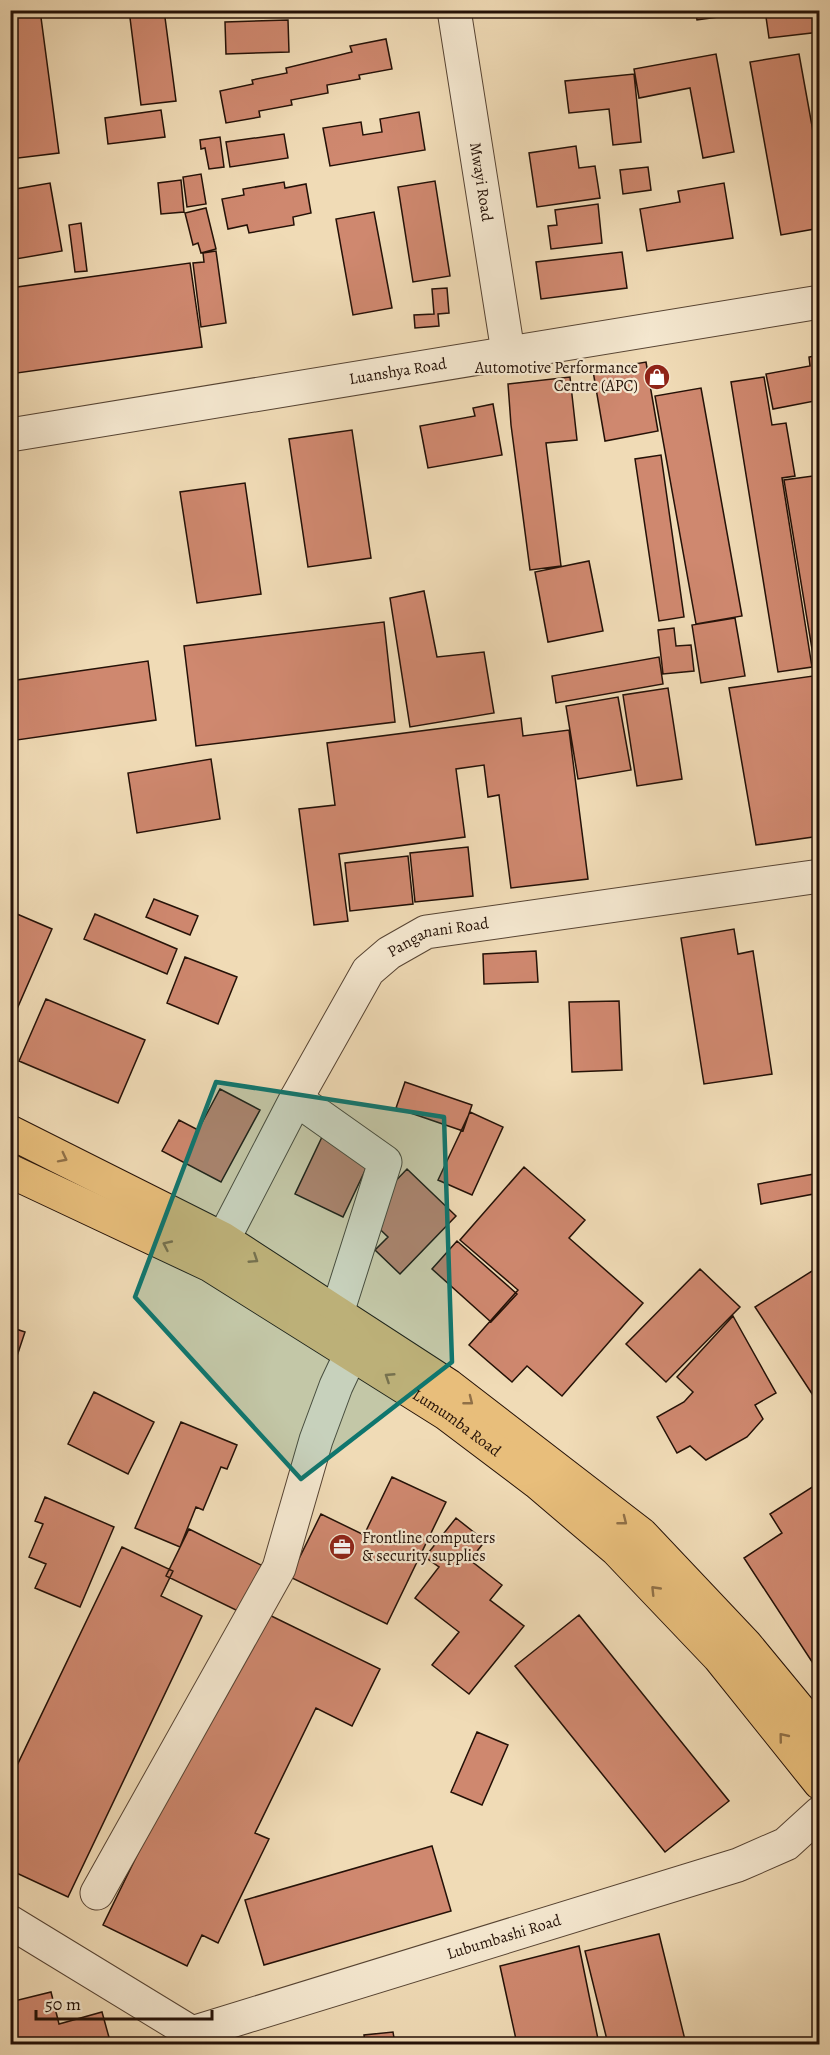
<svg xmlns="http://www.w3.org/2000/svg" width="830" height="2055" viewBox="0 0 830 2055" font-family="Alegreya,serif">
<style>
.building{fill:#cf886f;stroke:#241107;stroke-width:1.5}
.lines{fill:none;stroke-linecap:round;stroke-linejoin:round}
.minor-casing{stroke:#574433;stroke-width:35}
.major-casing{stroke:#241107;stroke-width:35}
.minor{stroke:#f5e8d0;stroke-width:33}
.major{stroke:#e8be7b;stroke-width:33}
.oneway{stroke:#907047}
.marked{fill:#0f766e;fill-opacity:0.2;stroke:#0f766e;stroke-width:4.5;stroke-linejoin:round}
.labels{text-anchor:middle;dominant-baseline:central;stroke-width:4.5;stroke-linejoin:round;paint-order:stroke}
.street-label{font-size:16px;fill:#241107;stroke:#f5e8d0}
.poi-label{font-size:16px;fill:#241107;stroke:#f5e8d0;text-anchor:end}
</style>
<rect width="100%" height="100%" fill="#f0dbb6"/>
<filter id="stains"><feTurbulence type="fractalNoise" baseFrequency=".00333" numOctaves="4"/><feColorMatrix values="0 0 0 0 .2 0 0 0 0 .09 0 0 0 0 .02 0 0 0 .5 -.17"/></filter>
<radialGradient id="worn" r=".72"><stop offset=".6" stop-color="#630" stop-opacity="0"/><stop offset="1" stop-color="#630" stop-opacity=".3"/></radialGradient>
<!-- building -->
<path class="building" d="M 10,10 L 40,10 L 59,153 L 10,159 Z
M 129,10 L 164,10 L 176,101 L 141,105 Z
M 695,10 L 762,10 L 762,11 L 697,20 Z
M 765,10 L 820,10 L 820,32 L 769,38 Z
M 288,20 L 289,52 L 226,54 L 225,22 Z
M 386,39 L 392,69 L 359,75 L 360,79 L 327,85 L 328,93 L 291,100 L 292,105 L 259,111 L 260,117 L 226,123 L 220,91 L 253,84 L 252,80 L 287,73 L 286,68 L 352,52 L 350,46 Z
M 716,54 L 734,152 L 703,158 L 690,88 L 639,98 L 634,69 Z
M 799,54 L 820,170 L 820,228 L 781,235 L 750,62 Z
M 634,74 L 641,142 L 613,145 L 609,109 L 569,113 L 565,81 Z
M 161,110 L 165,137 L 108,144 L 105,118 Z
M 419,112 L 425,150 L 330,166 L 323,128 L 361,122 L 363,135 L 382,132 L 380,119 Z
M 284,134 L 288,158 L 230,167 L 226,142 Z
M 220,137 L 224,167 L 209,169 L 205,148 L 201,149 L 200,140 Z
M 576,146 L 579,168 L 595,166 L 600,198 L 537,207 L 529,153 Z
M 648,167 L 651,190 L 623,194 L 620,170 Z
M 201,174 L 206,204 L 187,207 L 183,177 Z
M 181,180 L 184,212 L 161,214 L 158,183 Z
M 435,181 L 450,276 L 413,282 L 398,187 Z
M 284,182 L 285,188 L 306,184 L 311,213 L 293,217 L 294,225 L 249,233 L 247,225 L 228,229 L 222,199 L 244,195 L 243,189 Z
M 50,183 L 62,251 L 16,259 L 10,226 L 10,190 Z
M 724,183 L 733,238 L 647,251 L 640,209 L 680,202 L 678,191 Z
M 598,204 L 602,243 L 551,249 L 548,226 L 557,225 L 555,210 Z
M 206,208 L 216,249 L 201,253 L 198,243 L 193,245 L 185,213 Z
M 374,212 L 392,308 L 353,315 L 336,219 Z
M 81,223 L 87,271 L 75,272 L 69,225 Z
M 216,251 L 226,323 L 201,327 L 193,263 L 204,262 L 203,253 Z
M 622,252 L 627,288 L 541,299 L 536,262 Z
M 190,263 L 202,347 L 10,374 L 10,288 Z
M 447,288 L 449,313 L 438,314 L 439,326 L 415,328 L 414,315 L 434,314 L 432,289 Z
M 820,355 L 820,400 L 773,409 L 766,374 L 810,366 L 809,357 Z
M 646,362 L 658,431 L 605,441 L 593,371 Z
M 570,377 L 577,440 L 546,443 L 561,566 L 530,570 L 511,425 L 508,384 Z
M 764,377 L 772,425 L 786,423 L 795,476 L 782,478 L 812,667 L 778,672 L 731,382 Z
M 701,388 L 742,616 L 696,624 L 655,396 Z
M 493,404 L 502,455 L 428,468 L 420,426 L 475,416 L 473,408 Z
M 352,430 L 371,558 L 308,567 L 289,439 Z
M 661,455 L 684,617 L 659,621 L 635,459 Z
M 820,475 L 820,660 L 814,661 L 784,480 Z
M 245,483 L 261,594 L 197,603 L 180,492 Z
M 589,561 L 603,631 L 548,642 L 535,572 Z
M 424,591 L 437,657 L 484,652 L 494,713 L 410,727 L 390,598 Z
M 735,618 L 745,676 L 701,683 L 692,625 Z
M 384,622 L 395,722 L 196,746 L 184,646 Z
M 674,628 L 676,646 L 691,645 L 694,671 L 663,674 L 658,630 Z
M 659,657 L 663,684 L 556,703 L 552,676 Z
M 148,661 L 156,720 L 10,741 L 10,681 Z
M 820,675 L 820,836 L 756,845 L 729,688 Z
M 668,688 L 682,779 L 637,786 L 623,695 Z
M 618,697 L 631,770 L 578,779 L 566,706 Z
M 521,718 L 523,736 L 569,730 L 588,879 L 511,888 L 499,795 L 488,797 L 484,765 L 456,769 L 465,837 L 339,854 L 348,921 L 314,925 L 299,809 L 335,805 L 327,743 Z
M 211,759 L 220,819 L 137,833 L 128,773 Z
M 468,847 L 473,896 L 415,902 L 410,853 Z
M 408,856 L 413,904 L 350,911 L 345,863 Z
M 154,899 L 198,916 L 190,935 L 146,917 Z
M 17,914 L 52,929 L 10,1025 L 10,928 Z
M 95,914 L 177,949 L 167,974 L 84,939 Z
M 734,929 L 738,954 L 753,951 L 772,1074 L 704,1084 L 681,938 Z
M 536,951 L 538,982 L 484,984 L 483,954 Z
M 185,957 L 237,977 L 218,1024 L 167,1003 Z
M 46,999 L 145,1040 L 118,1103 L 19,1061 Z
M 619,1001 L 622,1070 L 572,1072 L 569,1002 Z
M 405,1082 L 472,1105 L 463,1131 L 396,1108 Z
M 220,1089 L 260,1110 L 221,1182 L 162,1151 L 179,1120 L 198,1130 Z
M 470,1112 L 503,1127 L 472,1195 L 438,1180 Z
M 322,1137 L 370,1160 L 343,1217 L 295,1194 Z
M 524,1167 L 585,1220 L 569,1238 L 643,1303 L 562,1396 L 527,1366 L 512,1382 L 469,1345 L 518,1290 L 460,1240 Z
M 407,1169 L 456,1216 L 400,1274 L 375,1250 L 388,1237 L 364,1214 Z
M 820,1173 L 820,1210 L 817,1211 L 814,1194 L 761,1204 L 758,1184 Z
M 457,1241 L 517,1294 L 491,1322 L 432,1269 Z
M 820,1266 L 820,1406 L 755,1307 Z
M 700,1269 L 740,1307 L 666,1382 L 626,1344 Z
M 733,1316 L 776,1393 L 755,1405 L 763,1419 L 747,1437 L 706,1460 L 690,1446 L 677,1453 L 657,1417 L 684,1402 L 693,1392 L 677,1377 Z
M 10,1327 L 25,1332 L 10,1377 Z
M 94,1392 L 154,1422 L 128,1474 L 68,1444 Z
M 181,1422 L 237,1445 L 227,1469 L 221,1467 L 203,1510 L 196,1507 L 180,1547 L 135,1528 Z
M 392,1477 L 446,1502 L 387,1624 L 290,1577 L 321,1514 L 364,1535 Z
M 820,1482 L 820,1674 L 744,1558 L 782,1533 L 770,1514 Z
M 45,1497 L 114,1527 L 80,1607 L 35,1588 L 46,1564 L 29,1557 L 43,1524 L 35,1521 Z
M 456,1518 L 485,1541 L 470,1560 L 502,1585 L 490,1600 L 524,1626 L 469,1694 L 432,1665 L 459,1632 L 415,1598 L 439,1567 L 425,1557 Z
M 189,1529 L 263,1566 L 240,1612 L 166,1576 Z
M 122,1547 L 173,1571 L 161,1596 L 202,1616 L 68,1897 L 10,1870 L 10,1780 Z
M 257,1609 L 380,1669 L 352,1726 L 316,1708 L 255,1833 L 269,1839 L 218,1943 L 202,1935 L 187,1966 L 103,1925 Z
M 579,1615 L 729,1801 L 665,1852 L 515,1666 Z
M 477,1732 L 508,1745 L 482,1805 L 451,1792 Z
M 432,1846 L 451,1911 L 264,1965 L 245,1900 Z
M 659,1934 L 686,2044 L 608,2044 L 585,1951 Z
M 579,1946 L 599,2044 L 517,2044 L 500,1966 Z
M 51,1992 L 59,2024 L 102,2012 L 110,2041 L 95,2044 L 13,2044 L 10,2002 Z
M 393,2032 L 395,2044 L 365,2044 L 364,2035 Z"/>
<g class="lines">
<!-- minor casing -->
<g class="minor-casing">
<g id="minor">
<path id="s1" d="M 454,10 L 508,352"/>
<path id="s2" d="M 10,435 L 820,302"/>
<path d="M 296,1099 L 385,1162 L 337,1313"/>
<path id="s3" d="M 211,1263 L 296,1099 L 368,971 L 389,953 L 426,932 L 820,876"/>
<path d="M 97,1893 L 279,1568 L 316,1440 L 336,1386 L 352,1352"/>
<path d="M 10,1922 L 192,2033"/>
<path id="s4" d="M 184,2044 L 192,2033 L 738,1865 L 786,1844 L 820,1813"/>
</g>
</g>
<!-- major casing -->
<g class="major-casing">
<g id="major">
<path d="M 10,1132 L 223,1239 L 449,1386 L 641,1534 L 745,1644 L 820,1735"/>
<path id="s5" d="M 10,1171 L 210,1265 L 447,1414 L 537,1482 L 617,1550 L 719,1657 L 820,1783"/>
</g>
</g>
<!-- minor -->
<use href="#minor" class="minor"/>
<!-- major -->
<use href="#major" class="major"/>
</g>
<!-- one-way arrows -->
<defs><path id="oneway-chevron" d="M-2-3.5L2.5 0L-2 3.5" fill="none" stroke-width="1.6" stroke-linecap="round" stroke-linejoin="round" transform="scale(1.5)"/></defs>
<g class="oneway">
<use href="#oneway-chevron" transform="translate(63 1158) rotate(27)"/>
<use href="#oneway-chevron" transform="translate(167 1245) rotate(-155)"/>
<use href="#oneway-chevron" transform="translate(254 1259) rotate(33)"/>
<use href="#oneway-chevron" transform="translate(389 1377) rotate(-147)"/>
<use href="#oneway-chevron" transform="translate(469 1401) rotate(38)"/>
<use href="#oneway-chevron" transform="translate(623 1521) rotate(38)"/>
<use href="#oneway-chevron" transform="translate(655 1590) rotate(-134)"/>
<use href="#oneway-chevron" transform="translate(783 1737) rotate(-129)"/>
</g>
<!-- marked area -->
<path class="marked" d="M 216,1082 L 444,1117 L 452,1362 L 301,1479 L 135,1297 Z"/>
<!-- icons -->
<defs>
<g id="shop-disc" transform="scale(1.35)"><circle r="9.5" fill="#8f2418" stroke="#f5e8d0"/><path d="M-5-2.5h2.3a2.7 3.5 0 0 1 5.4 0H5L5.5 6h-11ZM-1.5-2.5h3a1.5 2.3 0 0 0-3 0Z" fill="#fff"/></g>
<g id="office-disc" transform="scale(1.35)"><circle r="9.5" fill="#8f2418" stroke="#f5e8d0"/><path d="M-6-3h4V-5.5h4V-3h4V5H-6ZM-1-4.5V-3h2v-1.5ZM-6 0V1H6V0Z" fill="#fff"/></g>
</defs>
<g fill-rule="evenodd">
<use href="#shop-disc" x="657" y="377"/>
<use href="#office-disc" x="342" y="1547"/>
</g>
<g class="labels">
<!-- street labels -->
<g class="street-label">
<text stroke="none"><textPath href="#s1" startOffset="174">Mwayi Road</textPath></text>
<text stroke="none"><textPath href="#s2" startOffset="393">Luanshya Road</textPath></text>
<text stroke="none"><textPath href="#s3" startOffset="412">Panganani Road</textPath></text>
<text stroke="none"><textPath href="#s5" startOffset="514">Lumumba Road</textPath></text>
<text stroke="none"><textPath href="#s4" startOffset="340">Lubumbashi Road</textPath></text>
</g>
<!-- poi labels -->
<g class="poi-label">
<text x="638" y="368">Automotive Performance<tspan x="638" dy="18">Centre (APC)</tspan></text>
<text x="362" y="1538" text-anchor="start">Frontline computers<tspan x="362" dy="18">&amp; security supplies</tspan></text>
</g>
</g>
<!-- margin -->
<rect width="830" height="2055" fill="none" stroke="#f0dbb6" stroke-width="36"/>
<rect x="12" y="12" width="806" height="2031" fill="none" stroke="#241107" stroke-width="3"/>
<rect x="18" y="18" width="794" height="2019" fill="none" stroke="#241107" stroke-width="1.5"/>
<!-- scale -->
<path d="M36 2010v9h176v-9" fill="none" stroke="#241107" stroke-width="3"/>
<text x="45" y="2010" font-size="18" fill="#241107" stroke="#f5e8d0" stroke-width="4.5" paint-order="stroke">50 m</text>
<rect width="100%" height="100%" filter="url(#stains)"/>
<rect width="100%" height="100%" fill="url(#worn)"/>
</svg>
